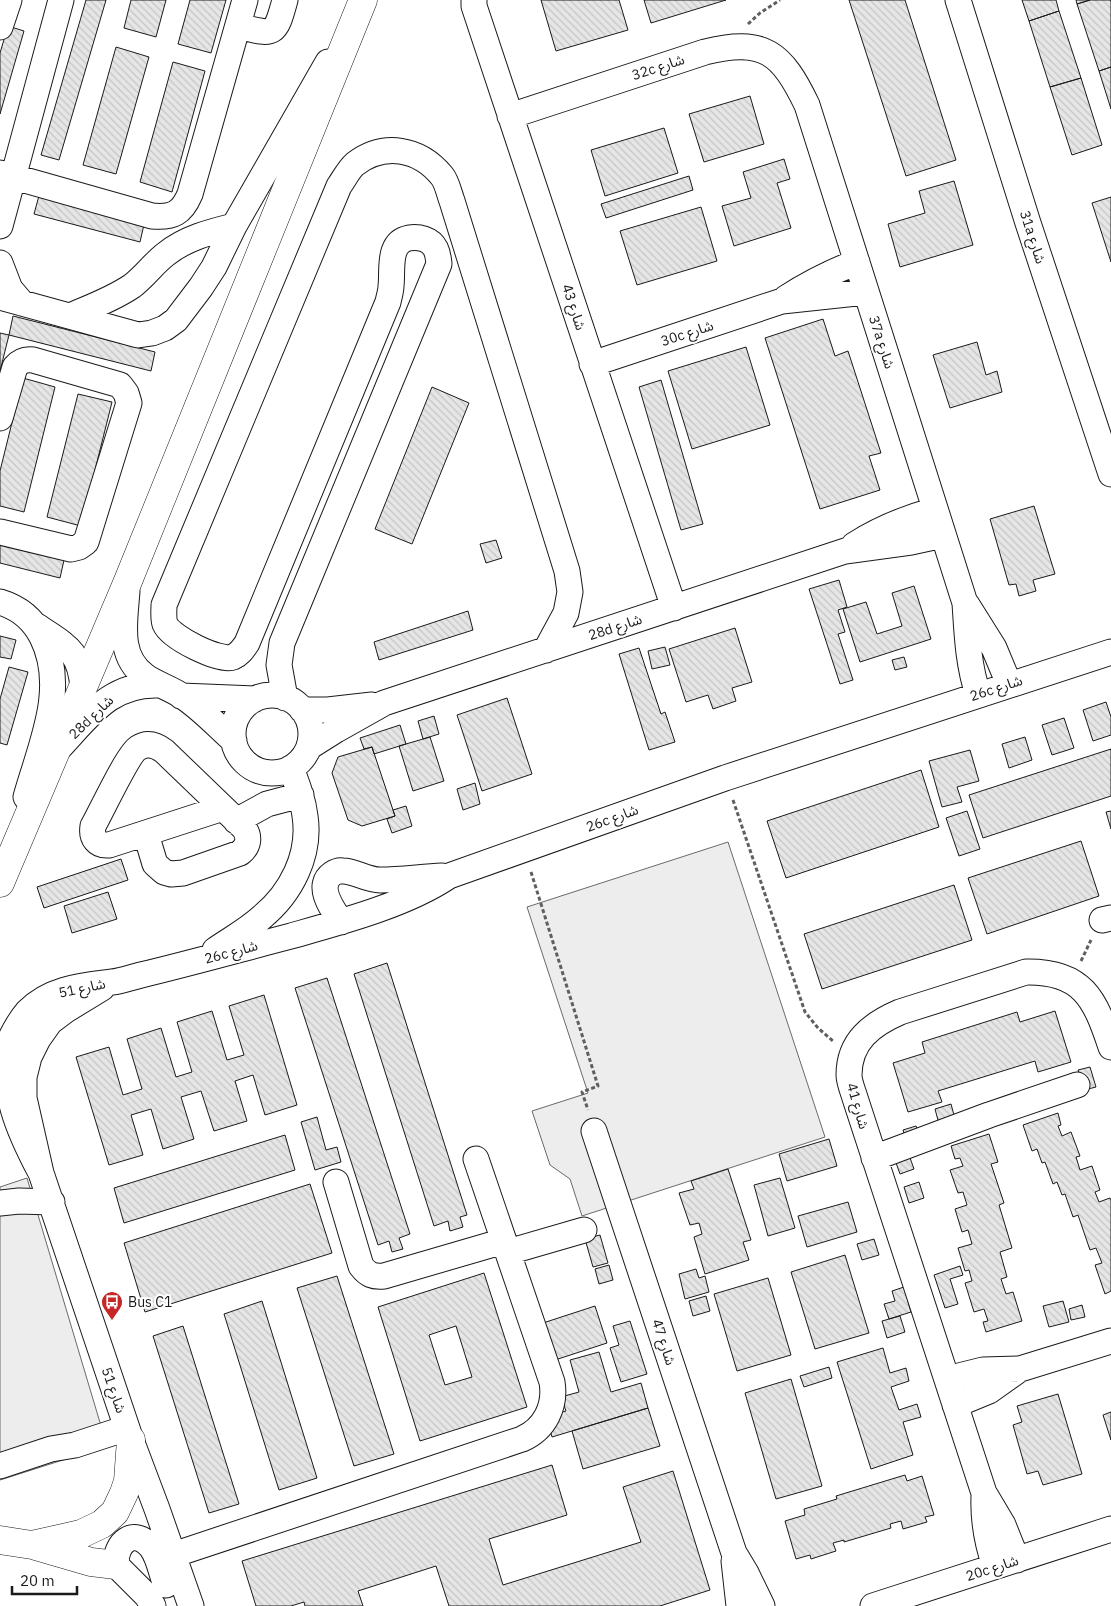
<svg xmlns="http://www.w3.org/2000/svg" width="1111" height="1606" viewBox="0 0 1111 1606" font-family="'IBM Plex Sans','Noto Sans Arabic',sans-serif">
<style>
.built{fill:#ededed;stroke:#6a6a6a}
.building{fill:url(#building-back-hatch);stroke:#1a1a1a;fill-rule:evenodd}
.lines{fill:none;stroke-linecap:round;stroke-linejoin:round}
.minor-casing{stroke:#1a1a1a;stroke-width:27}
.major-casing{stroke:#1a1a1a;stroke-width:29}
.path{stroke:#5f5f5f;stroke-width:3;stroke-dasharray:4 2.5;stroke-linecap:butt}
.minor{stroke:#fff;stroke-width:25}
.major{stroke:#fff;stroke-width:28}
.labels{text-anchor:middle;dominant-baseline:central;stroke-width:4;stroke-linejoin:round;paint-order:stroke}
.street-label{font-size:14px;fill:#1a1a1a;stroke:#fff}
.poi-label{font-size:14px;fill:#1a1a1a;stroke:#fff;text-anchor:start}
</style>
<defs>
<pattern id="building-back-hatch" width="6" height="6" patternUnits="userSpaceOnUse" patternTransform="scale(1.25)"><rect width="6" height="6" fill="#e6e6e6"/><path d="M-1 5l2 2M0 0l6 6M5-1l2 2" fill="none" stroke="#c5c5c5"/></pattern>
</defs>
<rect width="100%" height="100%" fill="#fff"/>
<!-- built -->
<path class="built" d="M 728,842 L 825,1137 L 582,1216 L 570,1179 L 550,1165 L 532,1111 L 588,1093 L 527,907 Z
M 27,1178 L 107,1446 L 0,1480 L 0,1187 Z"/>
<!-- building -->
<path class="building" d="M 86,0 L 106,0 L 59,160 L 41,155 Z
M 131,0 L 166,0 L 156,37 L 124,28 Z
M 190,0 L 226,0 L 211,53 L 178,44 Z
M 541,0 L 619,0 L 628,30 L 556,51 Z
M 644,0 L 726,0 L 651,23 Z
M 849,0 L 905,0 L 956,160 L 906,176 Z
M 1022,0 L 1056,0 L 1059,11 L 1029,21 Z
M 1076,0 L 1090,0 L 1077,4 Z
M 1090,0 L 1110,0 L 1111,2 L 1111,67 L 1099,71 L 1077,4 Z
M 1059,11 L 1081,78 L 1050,87 L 1029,21 Z
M 8,26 L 24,31 L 0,114 L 0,53 Z
M 116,47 L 149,57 L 116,174 L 83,165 Z
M 173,62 L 205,71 L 172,192 L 140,182 Z
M 1111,67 L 1111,109 L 1099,71 Z
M 1081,78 L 1102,145 L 1072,155 L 1050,87 Z
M 750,96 L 764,144 L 704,162 L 689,114 Z
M 664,128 L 678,173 L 605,196 L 591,150 Z
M 784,159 L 790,179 L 777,183 L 791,228 L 734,246 L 722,206 L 751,198 L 743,172 Z
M 689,176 L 693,190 L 606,218 L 601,204 Z
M 954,181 L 973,245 L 900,267 L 888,224 L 925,213 L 919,191 Z
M 40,192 L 145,220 L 140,242 L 34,214 Z
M 1111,197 L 1111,262 L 1092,203 Z
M 701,207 L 717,261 L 637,285 L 620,231 Z
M 13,316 L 155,352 L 151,371 L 9,335 Z
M 823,319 L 835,356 L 848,351 L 881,453 L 869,456 L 880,490 L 820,509 L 765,338 Z
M 0,333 L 9,335 L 0,371 Z
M 977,342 L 986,375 L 997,371 L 1002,392 L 950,408 L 933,355 Z
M 746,347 L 770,425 L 692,449 L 668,371 Z
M 23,378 L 55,387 L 24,512 L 0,506 L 0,471 Z
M 661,380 L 703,524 L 681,530 L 639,387 Z
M 432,387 L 469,403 L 412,544 L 375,529 Z
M 78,394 L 112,402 L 81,526 L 47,517 Z
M 1034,506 L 1055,574 L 1033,580 L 1036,591 L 1019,596 L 1016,584 L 1009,585 L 990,519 Z
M 496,540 L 502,558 L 486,563 L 480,544 Z
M 0,544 L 64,560 L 60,578 L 0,563 Z
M 839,580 L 847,607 L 838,610 L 845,632 L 838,634 L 853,680 L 840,684 L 809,589 Z
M 914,586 L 931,639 L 860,662 L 843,609 L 866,602 L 877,634 L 902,626 L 892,593 Z
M 468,611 L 473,630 L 379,660 L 374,642 Z
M 735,628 L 752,682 L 732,688 L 736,701 L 713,709 L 708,695 L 686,702 L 669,649 Z
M 0,636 L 16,640 L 11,659 L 0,657 Z
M 665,647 L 670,665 L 652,669 L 648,651 Z
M 639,648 L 661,714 L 665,712 L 675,742 L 649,750 L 619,654 Z
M 904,657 L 907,667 L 895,670 L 892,660 Z
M 9,667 L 28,672 L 7,745 L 0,743 L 0,699 Z
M 507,698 L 532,774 L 482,791 L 457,715 Z
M 1106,702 L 1111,717 L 1111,735 L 1093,741 L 1083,710 Z
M 434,716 L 439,734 L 423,739 L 418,721 Z
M 1064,718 L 1074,748 L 1052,755 L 1042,725 Z
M 400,725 L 406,744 L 374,754 L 372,747 L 364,749 L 360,738 Z
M 430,737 L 444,781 L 413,791 L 399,746 Z
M 1025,737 L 1032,760 L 1009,768 L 1002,744 Z
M 372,747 L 395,816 L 362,826 L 348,820 L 332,773 L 338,757 Z
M 1111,749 L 1111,796 L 983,838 L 969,795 Z
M 970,750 L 979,781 L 957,787 L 962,802 L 942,807 L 929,761 Z
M 921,770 L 939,827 L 786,878 L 767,821 Z
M 475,783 L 480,804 L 463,810 L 457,789 Z
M 406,806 L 412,826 L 392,833 L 387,819 L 395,816 L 393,810 Z
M 967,811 L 980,849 L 959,856 L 946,818 Z
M 1111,811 L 1111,829 L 1106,812 Z
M 1081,841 L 1099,896 L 987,934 L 968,878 Z
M 121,859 L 128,880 L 44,908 L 37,887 Z
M 954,885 L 972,940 L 822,989 L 804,934 Z
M 108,892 L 117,919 L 72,933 L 64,906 Z
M 387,963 L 467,1215 L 460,1217 L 463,1227 L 450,1231 L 448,1221 L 434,1226 L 354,974 Z
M 327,978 L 410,1234 L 399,1238 L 403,1249 L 392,1252 L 389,1241 L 378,1245 L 295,988 Z
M 264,995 L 297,1105 L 265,1115 L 253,1075 L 235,1081 L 247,1121 L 214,1131 L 201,1091 L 181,1097 L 194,1139 L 163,1149 L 151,1109 L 131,1115 L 143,1155 L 109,1165 L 76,1057 L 109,1047 L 123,1095 L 142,1089 L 127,1039 L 161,1028 L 176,1077 L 192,1072 L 177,1022 L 212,1011 L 227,1060 L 244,1055 L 229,1006 Z
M 1055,1011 L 1071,1062 L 1038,1072 L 1035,1061 L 938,1091 L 942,1102 L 908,1112 L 893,1063 L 925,1053 L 922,1042 L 1017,1012 L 1020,1022 Z
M 1090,1067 L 1096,1087 L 1088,1089 L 1081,1080 L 1078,1070 Z
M 951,1104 L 955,1119 L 939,1124 L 935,1109 Z
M 1058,1113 L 1061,1125 L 1058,1126 L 1062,1136 L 1071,1132 L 1080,1156 L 1076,1157 L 1080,1170 L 1092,1166 L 1100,1190 L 1095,1192 L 1099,1202 L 1110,1198 L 1111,1200 L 1111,1291 L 1105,1294 L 1095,1265 L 1102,1263 L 1096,1248 L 1090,1250 L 1078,1215 L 1073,1217 L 1065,1194 L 1062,1195 L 1057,1182 L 1053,1184 L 1045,1162 L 1042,1163 L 1037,1149 L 1032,1151 L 1023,1125 Z
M 317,1117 L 326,1150 L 337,1147 L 341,1162 L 315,1170 L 301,1122 Z
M 916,1126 L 919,1133 L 905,1137 L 903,1130 Z
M 989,1134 L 998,1162 L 991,1164 L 1004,1203 L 999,1205 L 1012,1248 L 1000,1252 L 1007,1277 L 1001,1279 L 1006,1294 L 1013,1292 L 1022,1321 L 986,1332 L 983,1322 L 988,1321 L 984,1309 L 974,1312 L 965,1283 L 972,1281 L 969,1270 L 965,1271 L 958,1248 L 972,1244 L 968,1230 L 962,1232 L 955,1209 L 967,1205 L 963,1192 L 958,1193 L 950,1170 L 963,1166 L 960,1158 L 955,1159 L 951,1146 Z
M 285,1135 L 295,1170 L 124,1223 L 114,1188 Z
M 829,1139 L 837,1166 L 787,1181 L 779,1154 Z
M 909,1155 L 914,1169 L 900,1174 L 895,1160 Z
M 728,1169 L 751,1240 L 743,1242 L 749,1260 L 705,1274 L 694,1237 L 702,1234 L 699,1223 L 690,1225 L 679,1193 L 694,1189 L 691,1181 Z
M 780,1178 L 795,1228 L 768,1236 L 754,1185 Z
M 919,1182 L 924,1198 L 909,1203 L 904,1187 Z
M 310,1184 L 332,1253 L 145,1312 L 124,1243 Z
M 848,1202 L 857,1232 L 807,1247 L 798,1216 Z
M 600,1235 L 608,1263 L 593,1267 L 585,1239 Z
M 874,1239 L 879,1255 L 862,1260 L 857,1244 Z
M 845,1255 L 869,1333 L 815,1349 L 791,1272 Z
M 609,1265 L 613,1280 L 599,1284 L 595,1269 Z
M 960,1266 L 963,1275 L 950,1279 L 958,1304 L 945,1308 L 934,1275 Z
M 696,1269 L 699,1278 L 705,1276 L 709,1292 L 685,1299 L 679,1274 Z
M 484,1273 L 527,1407 L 420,1441 L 378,1307 ZM 456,1326 L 472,1377 L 445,1385 L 429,1335 Z
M 337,1276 L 394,1454 L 354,1466 L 297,1288 Z
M 768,1278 L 791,1355 L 737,1371 L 714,1294 Z
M 904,1287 L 911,1312 L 889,1319 L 884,1304 L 895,1301 L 892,1291 Z
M 706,1296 L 710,1311 L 693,1316 L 689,1301 Z
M 262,1301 L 317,1478 L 279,1490 L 224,1314 Z
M 1063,1301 L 1069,1322 L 1049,1327 L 1043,1306 Z
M 1082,1305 L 1085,1317 L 1071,1320 L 1069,1309 Z
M 595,1306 L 607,1343 L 555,1360 L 543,1323 Z
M 900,1316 L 905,1332 L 887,1338 L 882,1321 Z
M 630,1321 L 647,1374 L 621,1382 L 610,1348 L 619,1345 L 613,1326 Z
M 183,1326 L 239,1504 L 209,1513 L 153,1336 Z
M 883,1348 L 890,1373 L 906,1368 L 909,1381 L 891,1387 L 899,1410 L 917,1404 L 921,1417 L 903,1422 L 913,1455 L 871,1469 L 837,1362 Z
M 599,1352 L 611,1392 L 641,1383 L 648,1408 L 552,1437 L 549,1426 L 554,1414 L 566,1411 L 561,1397 L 579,1392 L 570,1360 Z
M 829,1367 L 832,1378 L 804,1387 L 800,1376 Z
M 791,1379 L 822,1486 L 776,1499 L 745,1393 Z
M 1058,1394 L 1082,1474 L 1043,1485 L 1038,1471 L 1027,1474 L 1013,1425 L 1022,1422 L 1017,1406 Z
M 648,1408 L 660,1446 L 583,1469 L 572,1431 Z
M 1111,1412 L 1111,1440 L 1103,1415 Z
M 552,1465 L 567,1515 L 489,1539 L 503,1585 L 641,1542 L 623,1487 L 673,1471 L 710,1590 L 660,1606 L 449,1606 L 436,1566 L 358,1591 L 363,1606 L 305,1606 L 304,1602 L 291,1606 L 256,1606 L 242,1561 Z
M 905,1475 L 907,1481 L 922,1476 L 934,1515 L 925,1517 L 927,1522 L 903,1529 L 901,1521 L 890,1524 L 891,1528 L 844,1542 L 844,1540 L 833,1543 L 836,1551 L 811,1559 L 810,1555 L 796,1559 L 785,1521 L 805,1515 L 804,1509 L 837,1499 L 836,1496 Z"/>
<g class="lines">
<!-- minor casing -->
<g class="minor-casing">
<path id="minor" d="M 474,0 L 474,6 L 674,608
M 958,0 L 1028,223 L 1111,474
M 238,26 C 274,35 275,37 285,0
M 0,27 L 9,0
M 510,116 L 705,52 C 764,37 782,53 807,105 L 965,603 C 967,634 968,664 978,694
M 0,173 L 152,216 C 173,218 182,213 190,194 L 245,0
M 0,226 L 61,0
M 0,263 L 10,289 L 22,303
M 0,297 L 138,335 L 152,333 L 165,328 L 176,320 L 201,287 L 214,267 L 234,226 L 328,62
M 786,298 C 809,283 831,272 857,262
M 70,316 C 91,307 113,299 132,286 C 145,276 154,263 166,254 C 186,238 210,232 234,226
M 592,364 L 782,301 L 866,292
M 0,418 L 15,367 C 20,361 25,359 33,360 L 120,385 L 126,393 L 129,403 L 86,542 L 79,547 L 71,549 L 0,532
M 854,545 C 879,529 906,518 935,510
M 127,591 C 125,621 117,656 145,676 C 156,684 170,688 182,696 C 201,708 217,726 234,741
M 0,602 C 20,608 33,619 42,637 C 68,689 40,746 26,797
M 967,605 L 994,648 L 1009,684
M 37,626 C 66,646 80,650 83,688
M233 734a39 39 0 1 1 78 0a39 39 0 1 1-78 0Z
M 181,696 L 255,699
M 285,698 L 279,665 L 282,643 L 439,264 C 438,253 436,243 424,239 C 418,237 415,237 409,238 C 387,242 393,271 391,286 C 391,291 389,297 388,302 L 247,643 C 243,649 240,654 233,657 C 220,662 171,638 165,624 C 163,618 164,611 164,605 L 339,186 C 344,179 349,169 355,164 C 384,142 419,148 442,176 C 447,182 449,193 452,201 L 567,571 L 570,592 L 566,613 L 546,650
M 302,710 L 328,710 L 372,705
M 60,747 C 90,715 111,683 159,685
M 309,747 L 336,730 L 384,703 L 845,551 L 911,542 L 943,535
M 236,821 L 267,804 L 301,795
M 146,834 L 155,864 L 164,872 L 171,874 L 183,873 L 240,853 C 249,846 250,837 244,828 L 164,751 C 156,745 147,742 138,748 C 128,754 101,812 93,826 C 91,838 97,846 109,845 L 223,808
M 1102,920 L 1111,918
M 341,922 C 333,910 315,886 332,874 C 335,872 339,870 343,871 C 355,871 367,880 380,880 C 400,880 421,877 442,876
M 215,950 C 231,939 248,930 262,917 C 291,893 311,855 305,816 C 303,799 297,784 291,768
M 102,988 L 66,1010 L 50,1022 L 38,1039 L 29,1057 L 24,1077 L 24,1098 L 41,1173 L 131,1440 L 157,1509 L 191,1606
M 594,1131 L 734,1553 L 746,1573 L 762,1606
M 874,1158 L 989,1115 L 1077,1085
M 41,1173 C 18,1130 0,1089 10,1040 C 15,1029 21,1019 28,1011 C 51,988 81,986 112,982 C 122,981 132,977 141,975 C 191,963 241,949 291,936 C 341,922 406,905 449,876 L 725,778 L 1111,652
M 336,1182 L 361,1266 C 368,1275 373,1277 384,1276 L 504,1241
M 0,1203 L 19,1201 L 52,1202
M 508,1252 L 584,1230
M 947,1379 L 983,1370 L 1020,1369 L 1111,1341
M 955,1405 L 989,1391 L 1020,1369
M 0,1466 L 51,1449 L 75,1445 L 127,1428
M 984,1496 C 983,1521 987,1543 995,1566
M 173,1555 L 522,1439 C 545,1429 556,1406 552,1382 L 476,1159
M 1017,1560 L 1003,1525 L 984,1493 L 855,1098 C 853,1091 849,1082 849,1075 C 849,1041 872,1024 900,1012 L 1026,972 C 1083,971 1095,999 1111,1047
M 734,1561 L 739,1606
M 153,1606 L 147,1596 L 116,1565 C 115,1542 134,1527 151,1547 C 159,1557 161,1573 166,1585
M 873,1606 L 1111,1529"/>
</g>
<!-- major casing -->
<g class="major-casing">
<path id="major" d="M 0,883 L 128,581 L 363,0
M 0,1540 L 32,1545 L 81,1534 L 102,1524 L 115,1512 L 124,1493 L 128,1481 L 131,1440
M 36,1546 L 91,1562 L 116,1565"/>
</g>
<!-- path -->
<path class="path" d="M 748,24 L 760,13 L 780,0
M 733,800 L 805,1012 L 818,1028 L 833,1041
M 531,872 L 598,1086 L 582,1092 L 588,1110
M 1081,961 L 1091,940"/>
<!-- minor -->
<use href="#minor" class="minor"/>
<!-- major -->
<use href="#major" class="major"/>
</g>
<!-- icons -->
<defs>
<g id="bus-pin" transform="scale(1.125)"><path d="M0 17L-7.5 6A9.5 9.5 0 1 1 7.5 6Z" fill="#c62828" stroke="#fff"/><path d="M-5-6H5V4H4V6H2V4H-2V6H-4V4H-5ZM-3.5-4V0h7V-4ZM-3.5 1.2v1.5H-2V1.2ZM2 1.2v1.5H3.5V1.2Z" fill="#fff"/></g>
</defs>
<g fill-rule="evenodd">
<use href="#bus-pin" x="112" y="1302"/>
</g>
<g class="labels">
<!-- street labels -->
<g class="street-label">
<text transform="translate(658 67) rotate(-18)">32c شارع</text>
<text transform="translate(1033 237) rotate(72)">31a شارع</text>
<text transform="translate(574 307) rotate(72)">شارع 43</text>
<text transform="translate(687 333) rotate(-18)">30c شارع</text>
<text transform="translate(882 342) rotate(72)">37a شارع</text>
<text transform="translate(615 627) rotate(-18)">28d شارع</text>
<text transform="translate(996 688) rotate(-18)">26c شارع</text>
<text transform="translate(91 717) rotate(-44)">28d شارع</text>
<text transform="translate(612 818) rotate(-20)">26c شارع</text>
<text transform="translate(231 952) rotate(-15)">26c شارع</text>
<text transform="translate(82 988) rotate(-12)">شارع 51</text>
<text transform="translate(858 1106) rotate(74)">شارع 41</text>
<text transform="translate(664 1342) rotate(72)">شارع 47</text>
<text transform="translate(114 1390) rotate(71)">شارع 51</text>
<text transform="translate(992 1568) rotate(-18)">20c شارع</text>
</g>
<!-- poi labels -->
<g class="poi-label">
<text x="128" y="1302">Bus C1</text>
</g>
</g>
<!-- scale -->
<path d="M12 1586v8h65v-8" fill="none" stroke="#1a1a1a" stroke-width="2.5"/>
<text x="20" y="1586" font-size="15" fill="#1a1a1a" stroke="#ffffff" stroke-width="4" paint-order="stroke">20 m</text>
</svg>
